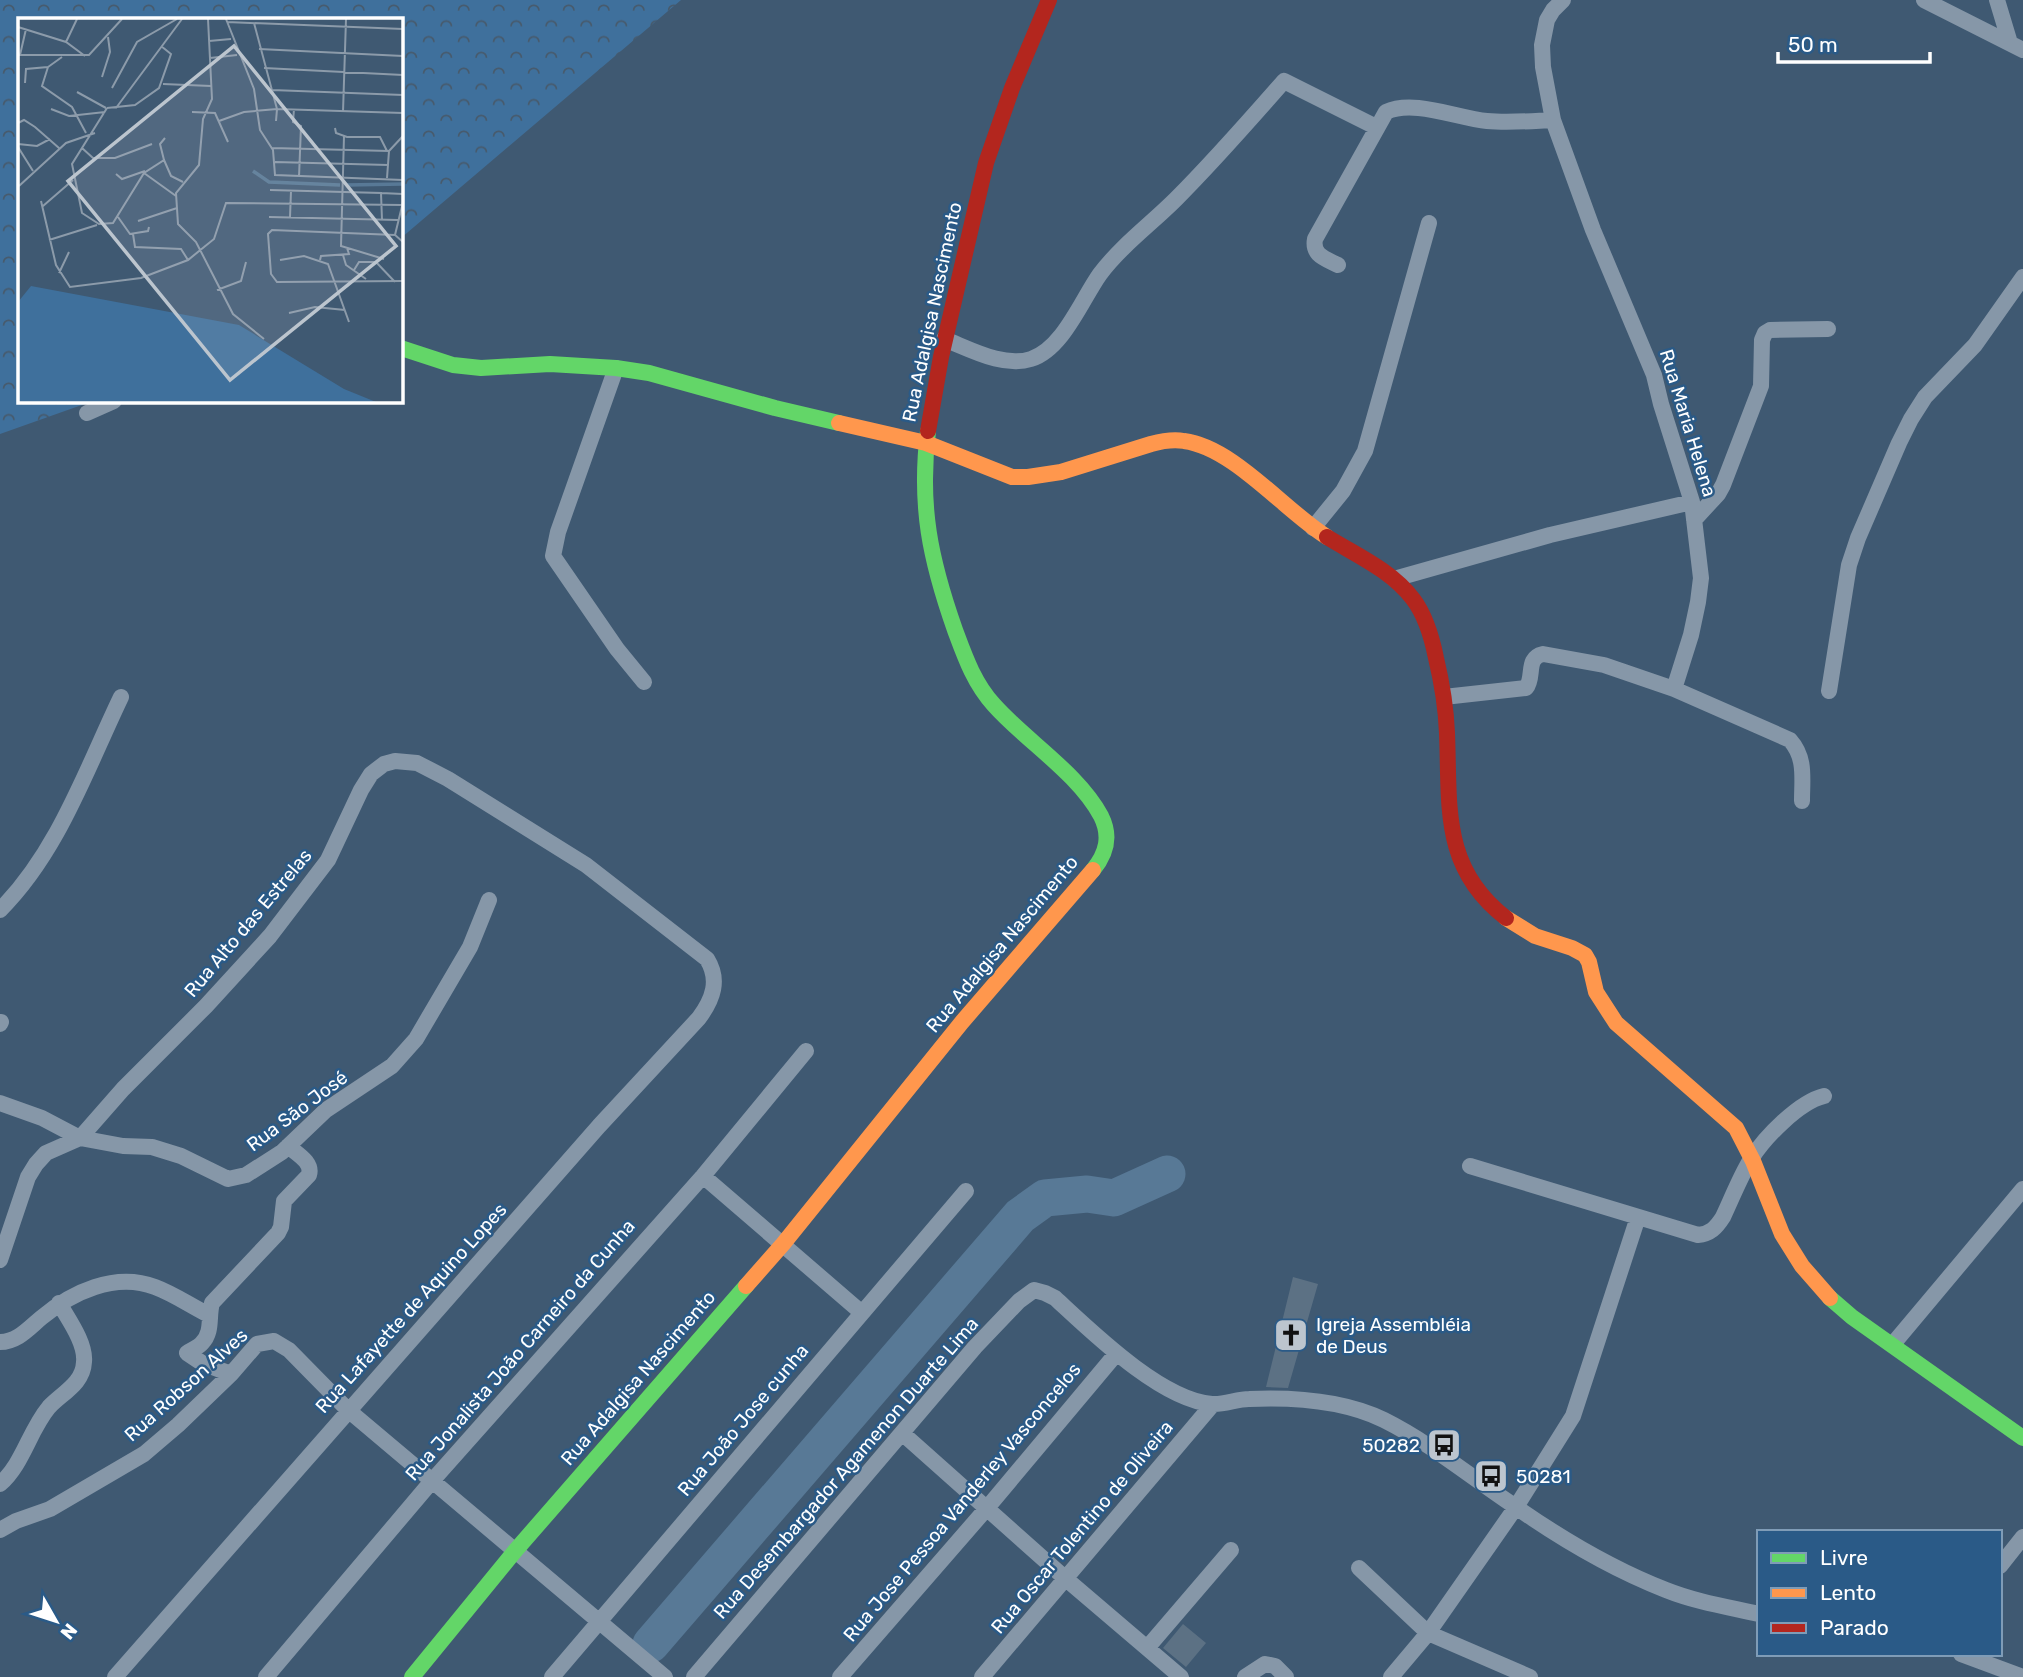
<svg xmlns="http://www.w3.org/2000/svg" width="2023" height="1677" viewBox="0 0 2023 1677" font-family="Rubik,sans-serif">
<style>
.forest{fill:url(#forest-crowns)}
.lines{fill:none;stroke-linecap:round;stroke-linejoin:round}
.river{stroke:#587996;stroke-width:37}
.building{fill:#5c7184}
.street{stroke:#8697a8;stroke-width:16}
.fast{stroke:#63d668;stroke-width:16}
.slow{stroke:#ff974d;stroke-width:16}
.jam{stroke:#b3261e;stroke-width:16}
.labels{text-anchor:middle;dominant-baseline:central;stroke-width:5;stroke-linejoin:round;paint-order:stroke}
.street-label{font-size:19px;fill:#fff;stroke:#2a5a87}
.poi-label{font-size:19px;fill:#fff;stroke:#2a5a87;text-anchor:start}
.inset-river{fill:none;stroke:#587996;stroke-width:3.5}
.inset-road{fill:none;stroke:#8c9baa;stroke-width:2}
.view{fill:#bcc5ce;fill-opacity:0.15;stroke:#bcc5ce;stroke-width:3.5}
.inset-edge{fill:none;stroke:#fff;stroke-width:3.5}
</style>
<defs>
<pattern id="forest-crowns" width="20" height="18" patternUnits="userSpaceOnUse" patternTransform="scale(1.75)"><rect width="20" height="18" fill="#3f709c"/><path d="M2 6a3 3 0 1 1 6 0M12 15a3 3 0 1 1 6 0" fill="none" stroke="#475a6c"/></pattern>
</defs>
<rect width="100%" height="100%" fill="#3f5972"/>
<!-- forest -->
<path class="forest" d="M 0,0 L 681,0 L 401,238 L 401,19 L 19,19 L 19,401 L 93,401 L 0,434 Z"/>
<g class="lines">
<!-- river -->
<path class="river" d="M 651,1644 L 1020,1216 L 1045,1198 L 1087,1194 L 1114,1198 L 1167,1174"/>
</g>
<!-- building -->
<path class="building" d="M 1293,1277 L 1318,1284 L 1288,1388 L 1266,1387 Z
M 1183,1624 L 1206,1643 L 1186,1667 L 1163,1648 Z"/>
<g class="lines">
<!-- street -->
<path class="street" d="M 1563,0 L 1553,10 L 1547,20 L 1542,45 L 1543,67 L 1553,120 L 1593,230 L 1654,375 L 1661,404 L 1692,502 L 1701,578 L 1698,602 L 1691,635 L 1674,689 L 1790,740 C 1806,758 1802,778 1802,801
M 1924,0 L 2023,50
M 1997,0 L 2010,43
M 1338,265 C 1324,258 1312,255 1315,239 L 1386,112 C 1413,99 1457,118 1487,121 C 1509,123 1531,121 1553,120
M 944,339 C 970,349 1003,368 1031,359 C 1063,349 1082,299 1100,274 C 1121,246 1151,224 1176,199 C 1214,161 1249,121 1284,81 L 1376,127
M 616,368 L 558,532 L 553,556 L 617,649 L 644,682
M 87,413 L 114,401
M 1694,520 L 1718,494 L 1723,485 L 1761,386 L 1762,340 L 1765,333 L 1770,330 L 1828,329
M 1313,528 L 1343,491 L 1365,451 L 1429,223
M 1394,579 L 1550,535 L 1692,502
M 1829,691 L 1849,565 L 1858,538 L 1899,443 L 1911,419 L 1925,397 L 1975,345 L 2023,277
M 1444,697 L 1526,688 C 1535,677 1525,658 1543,654 L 1604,665 L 1674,689
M 0,910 C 58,852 86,770 121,697
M 0,1024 L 1,1022
M 0,1103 L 42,1118 L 80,1138 L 123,1146 L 152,1147 L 181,1156 L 228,1179 L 246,1175 L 282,1152 L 326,1110 L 392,1066 L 416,1039 L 470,947 L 489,900
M 1470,1166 L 1698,1235 C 1710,1234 1716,1228 1723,1217 C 1732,1198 1740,1177 1751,1159 C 1765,1137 1799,1102 1824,1096
M 703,1176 L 862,1313
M 0,1260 L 28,1177 L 36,1164 L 46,1153 L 80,1138 L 123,1089 L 206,1006 L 270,936 L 328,860 L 361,790 L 371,774 L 384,764 L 395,761 L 417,763 L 448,779 L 586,865 L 707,959 C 720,980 713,999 699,1018 L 599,1126 L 115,1677
M 0,1342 C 17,1342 28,1329 41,1318 C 72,1292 115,1272 155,1287 C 174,1294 191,1306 209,1315
M 1893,1344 L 2023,1189
M 231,1374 L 202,1363 L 187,1353 C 192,1349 198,1348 202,1343 C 213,1332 208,1316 212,1303 L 278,1233 L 281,1227 L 284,1201 L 309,1175 C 313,1162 297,1154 288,1146
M 902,1433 L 1066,1579 L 1181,1677
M 0,1484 C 23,1464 29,1431 49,1407 C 62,1393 83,1384 84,1362 C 86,1343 68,1319 59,1303
M 0,1530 L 16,1521 L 50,1509 L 144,1454 L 178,1425 L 231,1374 L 257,1344 L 274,1341 L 289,1350 L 348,1410 L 665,1677
M 2000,1566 L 2023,1537
M 1359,1568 L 1428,1633 L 1530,1677
M 1147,1648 L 1231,1550
M 1961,1654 L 2023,1677
M 266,1677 L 432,1481 L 703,1176 L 806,1051
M 552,1677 L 966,1191
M 694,1677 L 975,1347 L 1019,1301 L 1034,1290 L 1045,1293 L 1055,1298 C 1092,1332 1161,1400 1212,1404 C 1224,1405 1237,1399 1249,1399 C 1294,1397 1343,1400 1384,1420 C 1430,1443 1471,1477 1513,1505 C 1560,1538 1612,1569 1666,1590 C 1696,1602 1728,1607 1759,1614
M 840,1677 L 987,1508 L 1116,1354
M 982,1677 L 1213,1404
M 1245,1677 L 1265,1664 L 1275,1666 L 1286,1677
M 1391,1677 L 1428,1633 L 1516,1507 L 1573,1416 L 1638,1217"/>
<!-- fast -->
<path class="fast" d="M 401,348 L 453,365 L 481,368 L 550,364 L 616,368 L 649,373 L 775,408 L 839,423
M 928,431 C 919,506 930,559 955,630 C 965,657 974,683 994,705 C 1026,741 1078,773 1101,816 C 1111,836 1107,853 1093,870
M 1830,1298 L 1852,1317 L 2023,1438
M 412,1677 L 515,1551 L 746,1286"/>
<!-- slow -->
<path class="slow" d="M 839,423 L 926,443 L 1012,477 L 1028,477 L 1061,472 L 1151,444 C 1162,441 1173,439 1184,441 C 1233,447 1285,511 1327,537
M 1506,918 L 1535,936 L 1572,948 L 1585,955 L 1589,962 L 1596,992 L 1616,1023 L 1736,1128 L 1753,1161 L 1782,1234 L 1802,1266 L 1830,1298
M 746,1286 L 783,1244 L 962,1022 L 1093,870"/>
<!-- jam -->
<path class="jam" d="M 928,431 L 941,357 L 986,163 L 1012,88 L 1049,0
M 1327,537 C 1356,555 1391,570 1413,599 C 1426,616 1432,638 1436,658 C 1442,683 1446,708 1447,733 C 1450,806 1441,868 1506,918"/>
</g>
<!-- icons -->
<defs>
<g id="church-square" transform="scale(1.75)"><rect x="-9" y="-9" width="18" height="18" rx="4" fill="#bcc5ce" stroke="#2a5a87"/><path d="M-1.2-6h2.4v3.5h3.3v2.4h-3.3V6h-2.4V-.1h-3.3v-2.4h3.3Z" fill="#111"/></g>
<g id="bus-square" transform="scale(1.75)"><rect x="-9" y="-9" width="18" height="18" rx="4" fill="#bcc5ce" stroke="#2a5a87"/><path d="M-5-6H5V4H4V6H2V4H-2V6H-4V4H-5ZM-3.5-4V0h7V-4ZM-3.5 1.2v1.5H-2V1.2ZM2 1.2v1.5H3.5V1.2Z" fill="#111"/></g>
</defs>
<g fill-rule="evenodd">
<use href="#church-square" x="1291" y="1335"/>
<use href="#bus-square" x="1444" y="1445"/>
<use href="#bus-square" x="1491" y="1476"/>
</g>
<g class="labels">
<!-- street labels -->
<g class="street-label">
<text transform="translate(932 312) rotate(-78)">Rua Adalgisa Nascimento</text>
<text transform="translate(1688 423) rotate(73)">Rua Maria Helena</text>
<text transform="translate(248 923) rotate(-50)">Rua Alto das Estrelas</text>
<text transform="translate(1002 944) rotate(-50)">Rua Adalgisa Nascimento</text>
<text transform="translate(297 1111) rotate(-37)">Rua São José</text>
<text transform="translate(411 1308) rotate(-48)">Rua Lafayette de Aquino Lopes</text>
<text transform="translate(520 1350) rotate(-49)">Rua Jonalista João Carneiro da Cunha</text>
<text transform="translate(638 1378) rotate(-49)">Rua Adalgisa Nascimento</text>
<text transform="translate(186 1385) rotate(-42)">Rua Robson Alves</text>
<text transform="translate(743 1420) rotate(-50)">Rua João Jose cunha</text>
<text transform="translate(846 1468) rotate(-49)">Rua Desembargador Agamenon Duarte Lima</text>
<text transform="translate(962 1502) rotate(-50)">Rua Jose Pessoa Vanderley Vasconcelos</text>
<text transform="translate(1082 1527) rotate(-50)">Rua Oscar Tolentino de Oliveira</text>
</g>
<!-- poi labels -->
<g class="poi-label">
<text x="1316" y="1324">Igreja Assembléia<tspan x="1316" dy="22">de Deus</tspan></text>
<text x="1420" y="1445" text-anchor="end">50282</text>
<text x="1516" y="1476">50281</text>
</g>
</g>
<!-- overview -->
<g transform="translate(18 18)">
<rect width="385" height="385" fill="#3f5972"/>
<path d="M 13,268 L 221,307 L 326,371 L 358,384 L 0,384 L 0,284 Z" fill="#3f709c"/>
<path class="inset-river" d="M 235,153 L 251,164 L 322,167M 328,167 L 385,166"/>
<path class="inset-road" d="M 190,1 L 194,81 L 185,101 L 181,147 L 158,175 L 160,206 L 178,224 L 215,296 L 246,321M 208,1 L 236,71 L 242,112 L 255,132 L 257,157 L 385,162M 209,4 L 385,11M 236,5 L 259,91 L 258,103M 0,9 L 48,24 L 67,38M 191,23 L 213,21M 48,24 L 59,1M 241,31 L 385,38M 0,37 L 71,37 L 104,1M 2,37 L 8,11M 44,39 L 30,49 L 24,68 L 54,89 L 68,115M 192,40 L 219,37M 246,50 L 385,57M 84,59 L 92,34 L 90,19M 7,65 L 8,51 L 30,49M 145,66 L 193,68M 94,70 L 119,24 L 159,1M 254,72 L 385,77M 59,74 L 88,90M 89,90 L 54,146 L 64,195 L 81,206 L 95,205 L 126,155 L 146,142 L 142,126 L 147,120M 89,90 L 117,87 L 141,70 L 153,36 L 143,28M 98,90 L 164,1M 33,91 L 51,98 L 87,94M 276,91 L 275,104 L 283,108 L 281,159M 174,94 L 197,95 L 210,124M 325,94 L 328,1M 201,103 L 226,94 L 259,91 L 385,95M 0,105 L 6,102 L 17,109 L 41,130M 317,110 L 318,115 L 329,119 L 362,119 L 369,133M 326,118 L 323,228 L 366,241M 0,126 L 19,128 L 32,121M 0,129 L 15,153M 64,130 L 75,140 L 97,140 L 134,126M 254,130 L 371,133M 146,142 L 153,158 L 165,164M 257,144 L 370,147M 126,155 L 158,178M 98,156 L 104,161 L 127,153M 369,160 L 371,133 L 385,118M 1,168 L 48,125 L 77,115M 252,172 L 363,175 L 364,202M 363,175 L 385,176M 23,183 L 38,247 L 52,269 L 123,260 L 170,242 L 196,221 L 208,185 L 384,187M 385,184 L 377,217 L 385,224M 25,188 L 55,162M 100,199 L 112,216 L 130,213 L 131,209M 251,199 L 380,202M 272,199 L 273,173M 120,203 L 159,190M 115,216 L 117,229 L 163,231 L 170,242M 377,217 L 254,212 L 250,216 L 253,256 L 259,264 L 385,263M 31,222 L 79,207M 325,237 L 328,247 L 348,261M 262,242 L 286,238 L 310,246 L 331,304M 302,242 L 303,238 L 331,236 L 329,230M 336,252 L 341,244 L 358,244 L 377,264M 41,255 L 51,234M 199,272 L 223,263 L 228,244M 271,295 L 297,289 L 327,292"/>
<path class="view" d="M 216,28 L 378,228 L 212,362 L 50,163 Z"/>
<rect width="385" height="385" class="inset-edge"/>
</g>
<!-- legend -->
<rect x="1757" y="1530" width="245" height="126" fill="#2a5a87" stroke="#7f9cb7" stroke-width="2"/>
<rect x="1771" y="1553" width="35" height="10" fill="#63d668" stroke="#7f9cb7" stroke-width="2"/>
<text x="1820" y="1565" font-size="21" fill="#ffffff">Livre</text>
<rect x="1771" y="1588" width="35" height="10" fill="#ff974d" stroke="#7f9cb7" stroke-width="2"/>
<text x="1820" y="1600" font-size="21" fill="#ffffff">Lento</text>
<rect x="1771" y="1623" width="35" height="10" fill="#b3261e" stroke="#7f9cb7" stroke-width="2"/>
<text x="1820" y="1635" font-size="21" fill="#ffffff">Parado</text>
<!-- north arrow -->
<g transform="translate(56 1621) rotate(129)" stroke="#2a5a87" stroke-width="5" paint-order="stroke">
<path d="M0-5L12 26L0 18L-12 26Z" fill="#ffffff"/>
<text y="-10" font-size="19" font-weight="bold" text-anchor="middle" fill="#ffffff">N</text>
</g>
<!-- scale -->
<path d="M1778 52v10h152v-10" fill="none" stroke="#ffffff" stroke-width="3.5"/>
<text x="1788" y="52" font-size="21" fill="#ffffff" stroke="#2a5a87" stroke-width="5" paint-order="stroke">50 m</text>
</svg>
